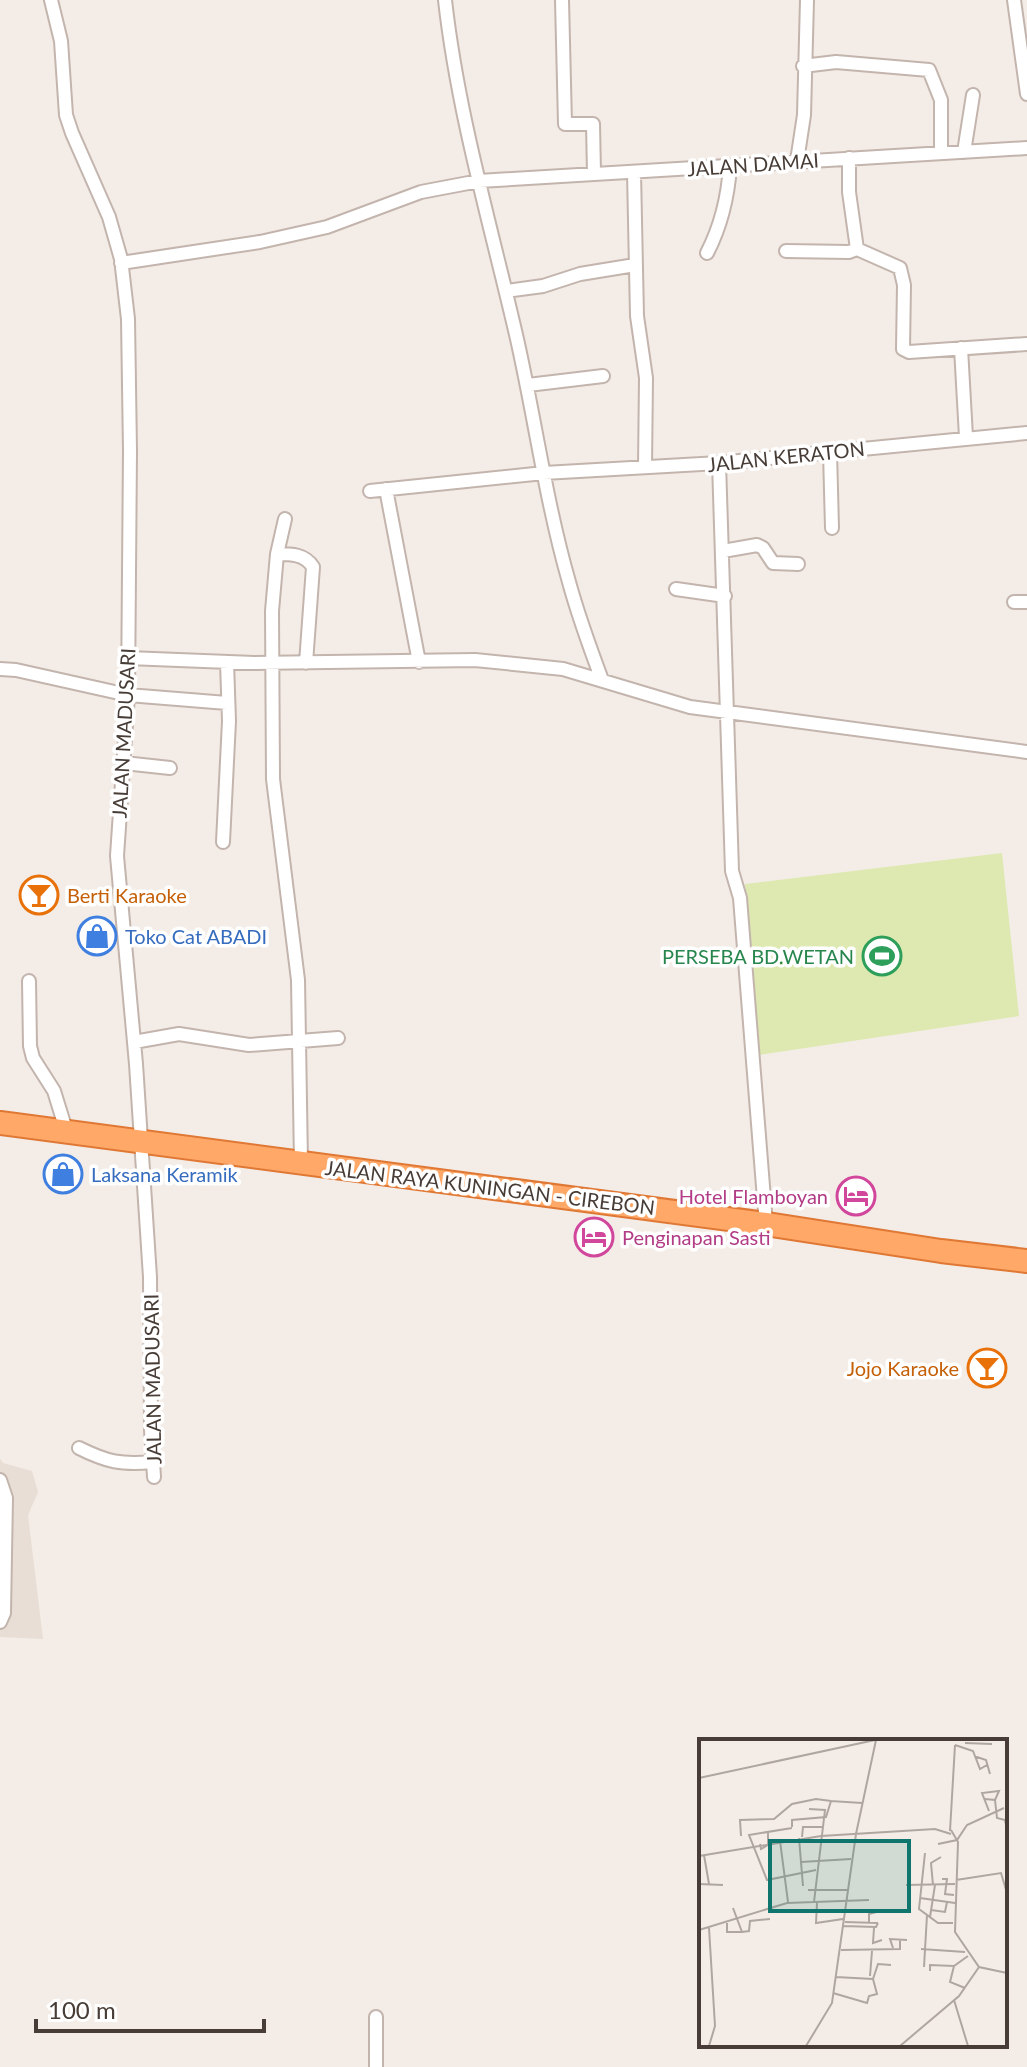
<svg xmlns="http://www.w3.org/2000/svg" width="1027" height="2067" viewBox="0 0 1027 2067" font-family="Lato,sans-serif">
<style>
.residential{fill:#e8ded5}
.green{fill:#dde9b0}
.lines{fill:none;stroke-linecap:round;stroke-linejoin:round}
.street-casing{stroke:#c3b5ad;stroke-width:16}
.highway-casing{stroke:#e07835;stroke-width:26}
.street{stroke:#fff;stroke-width:12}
.highway{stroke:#ffa867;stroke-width:22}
.labels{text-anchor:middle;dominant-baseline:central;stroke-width:7;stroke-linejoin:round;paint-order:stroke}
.street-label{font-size:20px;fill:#473c36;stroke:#fff}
.food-label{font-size:20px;fill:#c56008;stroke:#fff;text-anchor:start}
.shop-label{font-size:20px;fill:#366cbe;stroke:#fff;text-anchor:start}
.leisure-label{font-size:20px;fill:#27864d;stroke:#fff;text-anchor:end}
.hotel-label{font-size:20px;fill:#b23c85;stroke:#fff;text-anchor:end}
.inset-road{fill:none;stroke:#afa6a0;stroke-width:2}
.view{fill:#0f766e;fill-opacity:0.15;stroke:#0f766e;stroke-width:4}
.inset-edge{fill:none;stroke:#473c36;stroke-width:4}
</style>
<rect width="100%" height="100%" fill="#f4ede7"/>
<!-- residential -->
<path class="residential" d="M 0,1459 L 3,1463 L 32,1471 L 38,1492 L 28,1515 L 43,1639 L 0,1637 Z"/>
<!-- green -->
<path class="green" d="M 1002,853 L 1019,1016 L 759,1055 L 745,884 Z"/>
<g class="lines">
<!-- street casing -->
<g class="street-casing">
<path id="street" d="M 51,0 L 61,41 L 66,115 L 72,133 L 109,217 L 121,259 L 128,319 L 130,451 L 128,695 L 117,856 L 136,1064 L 150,1277 L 151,1430 L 154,1477
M 445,0 C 458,115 491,226 517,339 C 535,419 546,502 569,582 C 578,615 590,648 602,680
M 562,0 L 565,124 L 593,124 L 594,173
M 1014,0 L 1027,94
M 803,66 L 836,62 L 929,70 L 941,100 L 941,153
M 964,152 L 973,95
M 849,158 L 849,192 L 857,249
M 797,161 L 804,115 L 807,0
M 634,172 L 637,316 L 646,378 L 645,467
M 786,251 L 849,252 L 857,249 L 900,268 L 904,285 L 903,349 L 909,352 L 1027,344
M 707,253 C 722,224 728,197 730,166
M 121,263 L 260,242 L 327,227 L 421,192 L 479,181 L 1027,148
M 506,291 L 543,286 L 580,274 L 635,265
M 961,348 L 966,437
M 528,385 L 603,376
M 830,452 L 832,528
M 719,463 L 732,871 L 740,898 L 766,1224
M 386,489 L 419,662
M 370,491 L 544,473 L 719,463 L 1027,433
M 723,551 L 757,545 L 763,548 L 773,563 L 798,564
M 277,554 L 285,519
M 676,589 L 725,596
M 1014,602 L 1027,602
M 128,658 L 254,663 L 475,660 L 563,669 L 690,707 L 1027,752
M 0,669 L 16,670 L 128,695 L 227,703
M 124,763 L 170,768
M 223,842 L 229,721 L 227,662
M 29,981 L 30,1046 L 33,1058 L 54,1091 L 67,1133
M 134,1042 L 179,1034 L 249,1045 L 338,1038
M 301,1162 L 298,980 L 273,779 L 272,611 L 277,554 C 291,554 305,554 313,567 L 306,663
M 79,1448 C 107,1462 121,1465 153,1462
M 0,1480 L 6,1498 L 4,1613 L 0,1622
M 376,2067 L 376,2017"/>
</g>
<!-- highway casing -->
<g class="highway-casing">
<path id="highway" d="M 0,1123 L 766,1224 L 941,1251 L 1027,1261"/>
</g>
<!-- street -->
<use href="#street" class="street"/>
<!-- highway -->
<use href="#highway" class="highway"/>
</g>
<!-- icons -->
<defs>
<g id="bar-ring" transform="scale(2)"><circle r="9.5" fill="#fff" stroke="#e8710a" stroke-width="1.5"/><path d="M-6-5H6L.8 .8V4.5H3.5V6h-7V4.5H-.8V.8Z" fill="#e8710a"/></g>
<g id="shop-ring" transform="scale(2)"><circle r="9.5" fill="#fff" stroke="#3f7fe0" stroke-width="1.5"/><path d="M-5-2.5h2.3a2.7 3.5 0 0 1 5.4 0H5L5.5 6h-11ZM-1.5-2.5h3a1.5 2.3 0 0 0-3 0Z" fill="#3f7fe0"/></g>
<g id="stadium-ring" transform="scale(2)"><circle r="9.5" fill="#fff" stroke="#2e9e5b" stroke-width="1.5"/><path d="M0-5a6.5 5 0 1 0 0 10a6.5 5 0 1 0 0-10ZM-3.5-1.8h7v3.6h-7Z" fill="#2e9e5b"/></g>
<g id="hotel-ring" transform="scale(2)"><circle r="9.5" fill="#fff" stroke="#d1479c" stroke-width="1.5"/><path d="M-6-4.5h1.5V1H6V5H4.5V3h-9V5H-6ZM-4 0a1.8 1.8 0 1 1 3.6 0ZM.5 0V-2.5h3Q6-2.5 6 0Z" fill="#d1479c"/></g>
</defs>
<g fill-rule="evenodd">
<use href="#bar-ring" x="39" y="895"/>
<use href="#shop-ring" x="97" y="936"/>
<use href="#stadium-ring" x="882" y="956"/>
<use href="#shop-ring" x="63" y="1174"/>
<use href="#hotel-ring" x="856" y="1196"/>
<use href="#hotel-ring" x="594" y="1237"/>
<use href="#bar-ring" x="987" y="1368"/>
</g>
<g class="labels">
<!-- street labels -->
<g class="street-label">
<text transform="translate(753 164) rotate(-4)">JALAN DAMAI</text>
<text transform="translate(786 456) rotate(-6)">JALAN KERATON</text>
<text transform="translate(123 733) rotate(-87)">JALAN MADUSARI</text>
<text transform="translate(490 1187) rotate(7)">JALAN RAYA KUNINGAN - CIREBON</text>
<text transform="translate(152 1379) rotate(-91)">JALAN MADUSARI</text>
</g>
<!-- food labels -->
<g class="food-label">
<text x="67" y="895">Berti Karaoke</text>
<text x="959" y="1368" text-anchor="end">Jojo Karaoke</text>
</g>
<!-- shop labels -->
<g class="shop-label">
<text x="125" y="936">Toko Cat ABADI</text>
<text x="91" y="1174">Laksana Keramik</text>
</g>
<!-- leisure labels -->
<g class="leisure-label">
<text x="854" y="956">PERSEBA BD.WETAN</text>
</g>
<!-- hotel labels -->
<g class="hotel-label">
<text x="828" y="1196">Hotel Flamboyan</text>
<text x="622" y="1237" text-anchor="start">Penginapan Sasti</text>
</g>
</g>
<!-- overview -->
<g transform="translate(699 1739)">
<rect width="308" height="308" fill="#f4ede7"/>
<path class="inset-road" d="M 266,4 L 293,5M 256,6 L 274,12 L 281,30 L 288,26M 275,17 L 287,21 L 291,35M 0,39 L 176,1M 286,60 L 296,61 L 298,79 L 306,81 L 308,91M 110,70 L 126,71 L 115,163M 290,72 L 283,54 L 300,52 L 296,61M 93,88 L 93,81 L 127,78 L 132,62 L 163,64M 93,89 L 50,96 L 68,141 L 117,131M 252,91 L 259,103 L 256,193 L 280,228 L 308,234M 251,92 L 256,6M 42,97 L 41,81 L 75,80 L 93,65 L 117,60 L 132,62M 103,98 L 104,88 L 124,88M 100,99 L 104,147M 81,102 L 89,163M 61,105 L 62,110 L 69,106 L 69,94M 239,105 L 258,101 L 268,86 L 305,69M 226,114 L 220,170 L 239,184 L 254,184M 5,116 L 10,145M 0,117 L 122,97 L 236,90 L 252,95M 102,123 L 152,120M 243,140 L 248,140 L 246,155 L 255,156M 257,141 L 302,134 L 308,154M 0,145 L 24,146M 207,146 L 256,145M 234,146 L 232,124 L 242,118M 109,151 L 149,151M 221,159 L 256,164M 118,164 L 117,184 L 144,180M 34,169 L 43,193M 232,171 L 246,173 L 248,163M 170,175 L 181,172 L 171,172 L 170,173 L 170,183M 231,178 L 236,146M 146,183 L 179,184M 28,184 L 28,193 L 43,193 L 50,192 L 51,182 L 71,180M 144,187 L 177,188 L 179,184M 10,189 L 16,287 L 10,307M 175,189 L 174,204 L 183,201M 0,191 L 88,164 L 170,161M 194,209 L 191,200 L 208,201M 222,210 L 266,213M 142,211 L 201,210 L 201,200M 255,227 L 251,243 L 266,249M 225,228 L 228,176M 231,232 L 231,226 L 255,227 L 269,217M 171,237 L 173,212M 137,238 L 174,240M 134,254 L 168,264 L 170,257 L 178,255 L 174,240 L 179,225 L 192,226M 255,261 L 269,307M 107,307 L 133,264 L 157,95 L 177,1M 201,307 L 260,257 L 280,228"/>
<path class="view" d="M 71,102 L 210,102 L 210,172 L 71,172 Z"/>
<rect width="308" height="308" class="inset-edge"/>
</g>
<!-- scale -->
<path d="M36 2019v12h228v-12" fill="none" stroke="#473c36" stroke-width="4"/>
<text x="48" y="2019" font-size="24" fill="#473c36" stroke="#ffffff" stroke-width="6" paint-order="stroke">100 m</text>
</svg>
